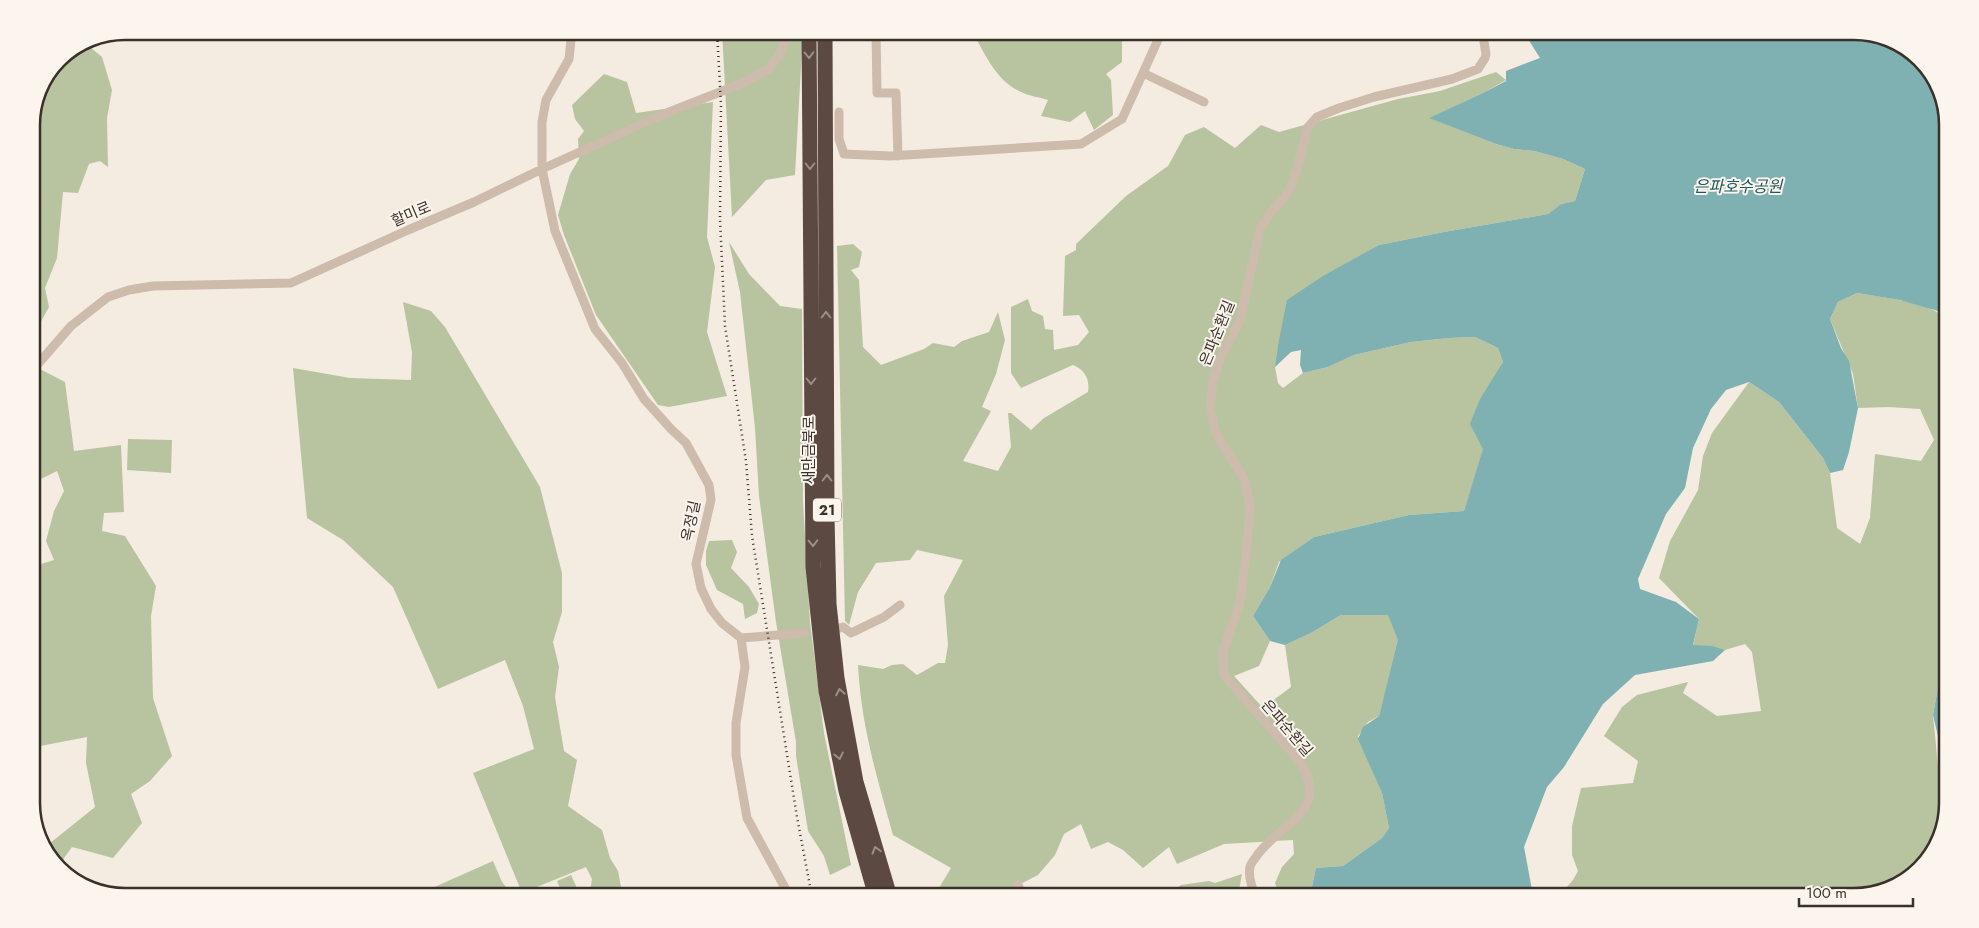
<svg xmlns="http://www.w3.org/2000/svg" width="1979" height="928" viewBox="0 0 1979 928" font-family="Jost,'Noto Sans KR',sans-serif">
<style>
.green{fill:#b8c4a0}
.water{fill:#7fb0b2}
.lines{fill:none;stroke-linecap:round;stroke-linejoin:round}
.street{stroke:#cdbbac;stroke-width:9}
.highway{stroke:#5c4a42;stroke-width:15}
.rail{stroke:#3b302b;stroke-width:2.5;stroke-dasharray:1 4;stroke-linecap:butt}
.oneway{stroke:#9c8e87}
.labels{text-anchor:middle;dominant-baseline:central;stroke-width:4;stroke-linejoin:round;paint-order:stroke}
.shield{fill:#fbf5ee;stroke:#756b66;stroke-width:1}
.shield-label{font-size:14px;font-weight:bold;fill:#3b302b}
.street-label{font-size:15px;fill:#3b302b;stroke:#fbf5ee}
.water-label{font-size:16px;font-style:italic;fill:#1f5a5e;stroke:#fbf5ee}
.rim{fill:none;stroke:#3b302b;stroke-width:2.5}
</style>
<rect width="100%" height="100%" fill="#f4ebe1"/>
<!-- green -->
<path class="green" d="M 722,31 L 803,31 L 795,175 L 766,180 L 732,217 Z
M 972,31 L 1122,31 L 1122,62 L 1106,74 L 1111,80 L 1113,115 L 1094,130 L 1085,111 L 1070,122 L 1041,116 L 1048,100 C 1039,97 1029,96 1021,92 C 996,81 985,54 972,31 Z
M 84,42 L 102,57 L 112,90 L 107,118 L 108,167 L 100,161 L 89,164 L 78,193 L 63,192 L 57,258 L 45,288 L 49,307 L 38,327 L 31,327 L 31,119 L 59,58 Z
M 1496,72 L 1506,80 L 1485,92 L 1430,118 L 1496,144 L 1514,149 L 1534,151 L 1563,159 L 1585,169 L 1575,201 L 1561,204 L 1548,214 L 1444,232 L 1379,245 L 1275,367 L 1278,383 L 1283,388 L 1303,373 L 1328,367 L 1354,355 L 1411,342 L 1449,338 L 1475,337 L 1498,348 L 1503,362 L 1481,458 L 1464,511 L 1409,515 L 1314,537 L 1279,562 L 1270,587 L 1253,616 L 1270,641 L 1259,666 L 1234,676 L 1263,708 L 1291,687 L 1285,645 L 1311,633 L 1341,615 L 1388,614 L 1399,640 L 1379,716 L 1368,722 L 1358,736 L 1382,793 L 1389,828 L 1382,838 L 1343,866 L 1316,868 L 1311,891 L 1314,897 L 1280,897 L 1275,883 L 1282,867 L 1294,854 L 1293,840 L 1224,844 L 1177,864 L 1169,847 L 1143,868 L 1123,850 L 1108,842 L 1091,849 L 1081,824 L 1064,834 L 1055,855 L 1038,875 L 1001,894 L 977,889 L 959,897 L 939,888 L 951,868 L 893,835 C 877,778 861,725 858,665 L 883,669 L 892,665 L 903,664 L 917,675 L 938,663 L 945,663 L 948,645 L 944,596 L 963,560 L 917,550 L 910,560 L 876,563 L 858,592 L 849,625 L 845,621 L 837,246 L 853,244 L 862,252 L 859,267 L 851,270 L 859,280 L 863,347 L 881,365 L 924,349 L 933,343 L 954,347 L 962,341 L 989,332 L 998,312 L 1005,340 L 996,374 L 982,407 L 991,411 L 963,461 L 998,471 L 1011,447 L 1008,413 L 1011,413 L 1031,430 L 1044,418 L 1088,392 C 1090,379 1085,370 1073,365 L 1021,388 L 1011,373 L 1011,307 L 1028,299 L 1032,311 L 1043,316 L 1045,329 L 1053,330 L 1054,350 L 1078,345 L 1089,332 L 1079,315 L 1063,316 L 1065,256 L 1076,250 L 1076,244 L 1126,196 L 1168,166 L 1185,135 L 1204,127 L 1235,148 L 1261,125 L 1279,132 L 1398,99 L 1440,91 Z
M 604,74 L 627,82 L 636,113 L 713,102 L 707,237 L 715,267 L 707,332 L 727,396 L 669,407 L 658,405 L 596,315 L 564,235 L 558,215 L 570,174 L 579,159 L 578,139 L 584,131 L 575,119 L 572,105 Z
M 729,242 L 749,274 L 780,306 L 802,309 L 803,501 L 810,622 L 824,733 L 851,865 L 830,875 L 824,856 L 808,831 L 796,756 L 796,742 L 776,622 L 759,496 L 755,428 L 740,292 Z
M 1857,293 C 1881,297 1931,302 1948,320 L 1948,614 L 1939,643 L 1942,665 L 1933,715 L 1942,807 L 1947,808 L 1941,839 L 1906,881 L 1854,897 L 1560,897 L 1560,895 L 1573,880 L 1578,871 L 1572,855 L 1572,826 L 1581,788 L 1633,783 L 1638,761 L 1604,736 L 1622,707 L 1637,695 L 1688,682 L 1683,693 L 1717,716 L 1761,711 L 1752,652 L 1745,644 L 1725,650 L 1693,646 L 1699,619 L 1659,578 L 1670,541 L 1698,490 L 1703,456 L 1712,433 L 1749,382 L 1779,402 L 1823,458 L 1830,473 L 1837,528 L 1860,544 L 1870,518 L 1875,454 L 1921,461 L 1934,440 L 1920,409 L 1889,407 L 1858,408 L 1853,374 L 1830,319 L 1838,302 Z
M 403,302 L 431,311 L 445,327 L 540,487 L 562,573 L 562,612 L 553,642 L 559,667 L 555,697 L 564,751 L 577,760 L 568,806 L 602,830 L 610,858 L 618,871 L 623,897 L 589,897 L 592,879 L 586,867 L 522,893 L 473,773 L 534,749 L 523,706 L 505,660 L 438,689 L 393,587 L 343,540 L 307,518 L 293,368 L 350,378 L 411,380 L 412,352 Z
M 40,369 L 65,382 L 74,451 L 121,445 L 124,512 L 104,513 L 102,531 L 125,536 L 156,586 L 151,616 L 153,698 L 172,756 L 150,781 L 131,794 L 142,823 L 113,858 L 72,847 L 59,865 L 47,855 L 37,824 L 40,822 L 49,844 L 95,807 L 86,763 L 87,737 L 35,747 L 31,744 L 31,560 L 41,564 L 54,560 L 46,541 L 54,511 L 64,491 L 57,471 L 31,484 L 31,387 Z
M 128,439 L 172,440 L 171,473 L 127,470 Z
M 732,540 L 737,552 L 731,568 L 749,587 L 759,604 L 757,613 L 745,619 L 743,604 L 717,590 L 706,565 L 706,551 L 709,541 Z
M 493,861 L 502,882 L 514,897 L 412,897 Z
M 1242,874 L 1239,890 L 1246,897 L 1164,897 L 1181,885 L 1209,881 L 1215,883 Z
M 571,875 L 581,897 L 564,897 L 557,881 Z"/>
<!-- water -->
<path class="water" d="M 1523,31 L 1854,31 L 1890,38 L 1932,73 L 1948,119 L 1948,320 L 1941,312 L 1900,300 L 1857,293 L 1838,302 L 1830,319 L 1841,348 L 1849,361 L 1858,408 L 1849,452 L 1843,470 L 1830,473 L 1823,458 L 1779,402 L 1749,382 L 1726,390 L 1711,409 L 1693,448 L 1685,488 L 1666,514 L 1638,579 L 1640,589 L 1676,602 L 1699,619 L 1693,645 L 1712,646 L 1725,650 L 1713,661 L 1635,675 L 1603,704 L 1564,767 L 1547,787 L 1524,847 L 1532,890 L 1536,897 L 1314,897 L 1311,891 L 1316,868 L 1343,866 L 1382,838 L 1389,828 L 1382,793 L 1358,739 L 1363,727 L 1379,716 L 1398,640 L 1388,615 L 1341,615 L 1311,633 L 1285,645 L 1270,641 L 1253,616 L 1270,587 L 1281,560 L 1314,537 L 1409,515 L 1464,511 L 1483,449 L 1470,424 L 1480,399 L 1503,362 L 1498,348 L 1475,337 L 1449,338 L 1411,342 L 1354,355 L 1328,367 L 1303,373 L 1300,365 L 1301,350 L 1291,352 L 1275,367 L 1279,340 L 1287,300 L 1323,276 L 1379,245 L 1444,232 L 1548,214 L 1561,204 L 1575,201 L 1585,169 L 1563,159 L 1534,151 L 1514,149 L 1496,144 L 1429,118 L 1485,92 L 1506,81 L 1506,71 L 1540,58 Z
M 1948,617 L 1948,779 L 1933,715 L 1942,665 L 1939,643 Z"/>
<g class="lines">
<!-- street -->
<path class="street" d="M 572,31 L 569,59 L 546,100 L 542,122 L 542,169 L 555,231 L 595,329 L 622,363 L 644,399 L 671,429 L 686,443 L 709,485 L 711,500 L 696,564 L 701,588 L 711,609 L 722,623 L 741,638 L 745,667 L 736,723 L 736,755 L 747,818 L 790,897
M 876,31 L 877,93 L 896,93 L 898,156
M 1143,73 L 1204,102
M 839,112 L 839,139 L 844,154 L 890,156 L 1081,144 L 1122,119 L 1162,31
M 31,372 L 71,326 L 108,297 L 129,290 L 153,286 L 291,283 L 408,230 L 474,202 L 542,169 L 664,114 L 743,83 L 769,69 L 780,54 L 789,31
M 840,628 L 843,627 L 851,633 L 884,617 L 900,605
M 741,638 L 804,633
M 1018,884 L 1022,897
M 1256,897 C 1252,887 1248,877 1250,867 C 1251,862 1256,858 1258,854 C 1283,821 1331,811 1300,762 L 1224,675 L 1223,651 L 1240,603 L 1247,548 L 1250,506 L 1245,480 L 1217,436 L 1210,409 L 1213,381 L 1221,356 L 1240,321 L 1260,229 L 1272,211 L 1284,198 L 1293,183 L 1308,127 L 1317,117 L 1339,108 L 1374,97 L 1452,79 L 1478,69 L 1485,58 L 1486,54 L 1483,36 L 1479,31"/>
<!-- highway -->
<path class="highway" d="M 809,31 L 813,567 L 826,691 L 846,791 L 876,897
M 825,31 L 827,517 L 829,604 L 837,678 L 856,782 L 890,897"/>
<!-- rail -->
<path class="rail" d="M 717,31 L 721,105 L 720,219 L 725,326 L 746,461 L 752,536 L 797,817 L 812,897"/>
</g>
<!-- one-way arrows -->
<defs><path id="oneway-chevron" d="M-2-3.5L2.5 0L-2 3.5" fill="none" stroke-width="1.6" stroke-linecap="round" stroke-linejoin="round" transform="scale(1.25)"/></defs>
<g class="oneway">
<use href="#oneway-chevron" transform="translate(809 55) rotate(89)"/>
<use href="#oneway-chevron" transform="translate(810 166) rotate(90)"/>
<use href="#oneway-chevron" transform="translate(826 315) rotate(-90)"/>
<use href="#oneway-chevron" transform="translate(811 381) rotate(90)"/>
<use href="#oneway-chevron" transform="translate(827 478) rotate(-90)"/>
<use href="#oneway-chevron" transform="translate(813 543) rotate(89)"/>
<use href="#oneway-chevron" transform="translate(840 692) rotate(-100)"/>
<use href="#oneway-chevron" transform="translate(839 756) rotate(78)"/>
<use href="#oneway-chevron" transform="translate(876 850) rotate(-106)"/>
</g>
<g class="labels">
<!-- shield labels -->
<rect class="shield" x="813" y="498.5" width="28" height="23" rx="4"/>
<g class="shield-label">
<text x="827" y="510">21</text>
</g>
<!-- street labels -->
<g class="street-label">
<text transform="translate(411 214) rotate(-23)">할미로</text>
<text transform="translate(1217 333) rotate(-68)">은파순환길</text>
<text transform="translate(809 450) rotate(-90)">새만금북로</text>
<text transform="translate(691 521) rotate(-78)">옥정길</text>
<text transform="translate(1287 728) rotate(49)">은파순환길</text>
</g>
<!-- water labels -->
<g class="water-label">
<text x="1738" y="186">은파호수공원</text>
</g>
</g>
<!-- crop -->
<path d="M0 0H1979V928H0ZM125 40H1854A85 85 0 0 1 1939 125V803A85 85 0 0 1 1854 888H125A85 85 0 0 1 40 803V125A85 85 0 0 1 125 40Z" fill="#fbf5ee" fill-rule="evenodd"/>
<path class="rim" d="M125 40H1854A85 85 0 0 1 1939 125V803A85 85 0 0 1 1854 888H125A85 85 0 0 1 40 803V125A85 85 0 0 1 125 40Z"/>
<!-- scale -->
<path d="M1799 898v8h114v-8" fill="none" stroke="#3b302b" stroke-width="2.5"/>
<text x="1806" y="898" font-size="15" fill="#3b302b" stroke="#fbf5ee" stroke-width="4" paint-order="stroke">100 m</text>
</svg>
